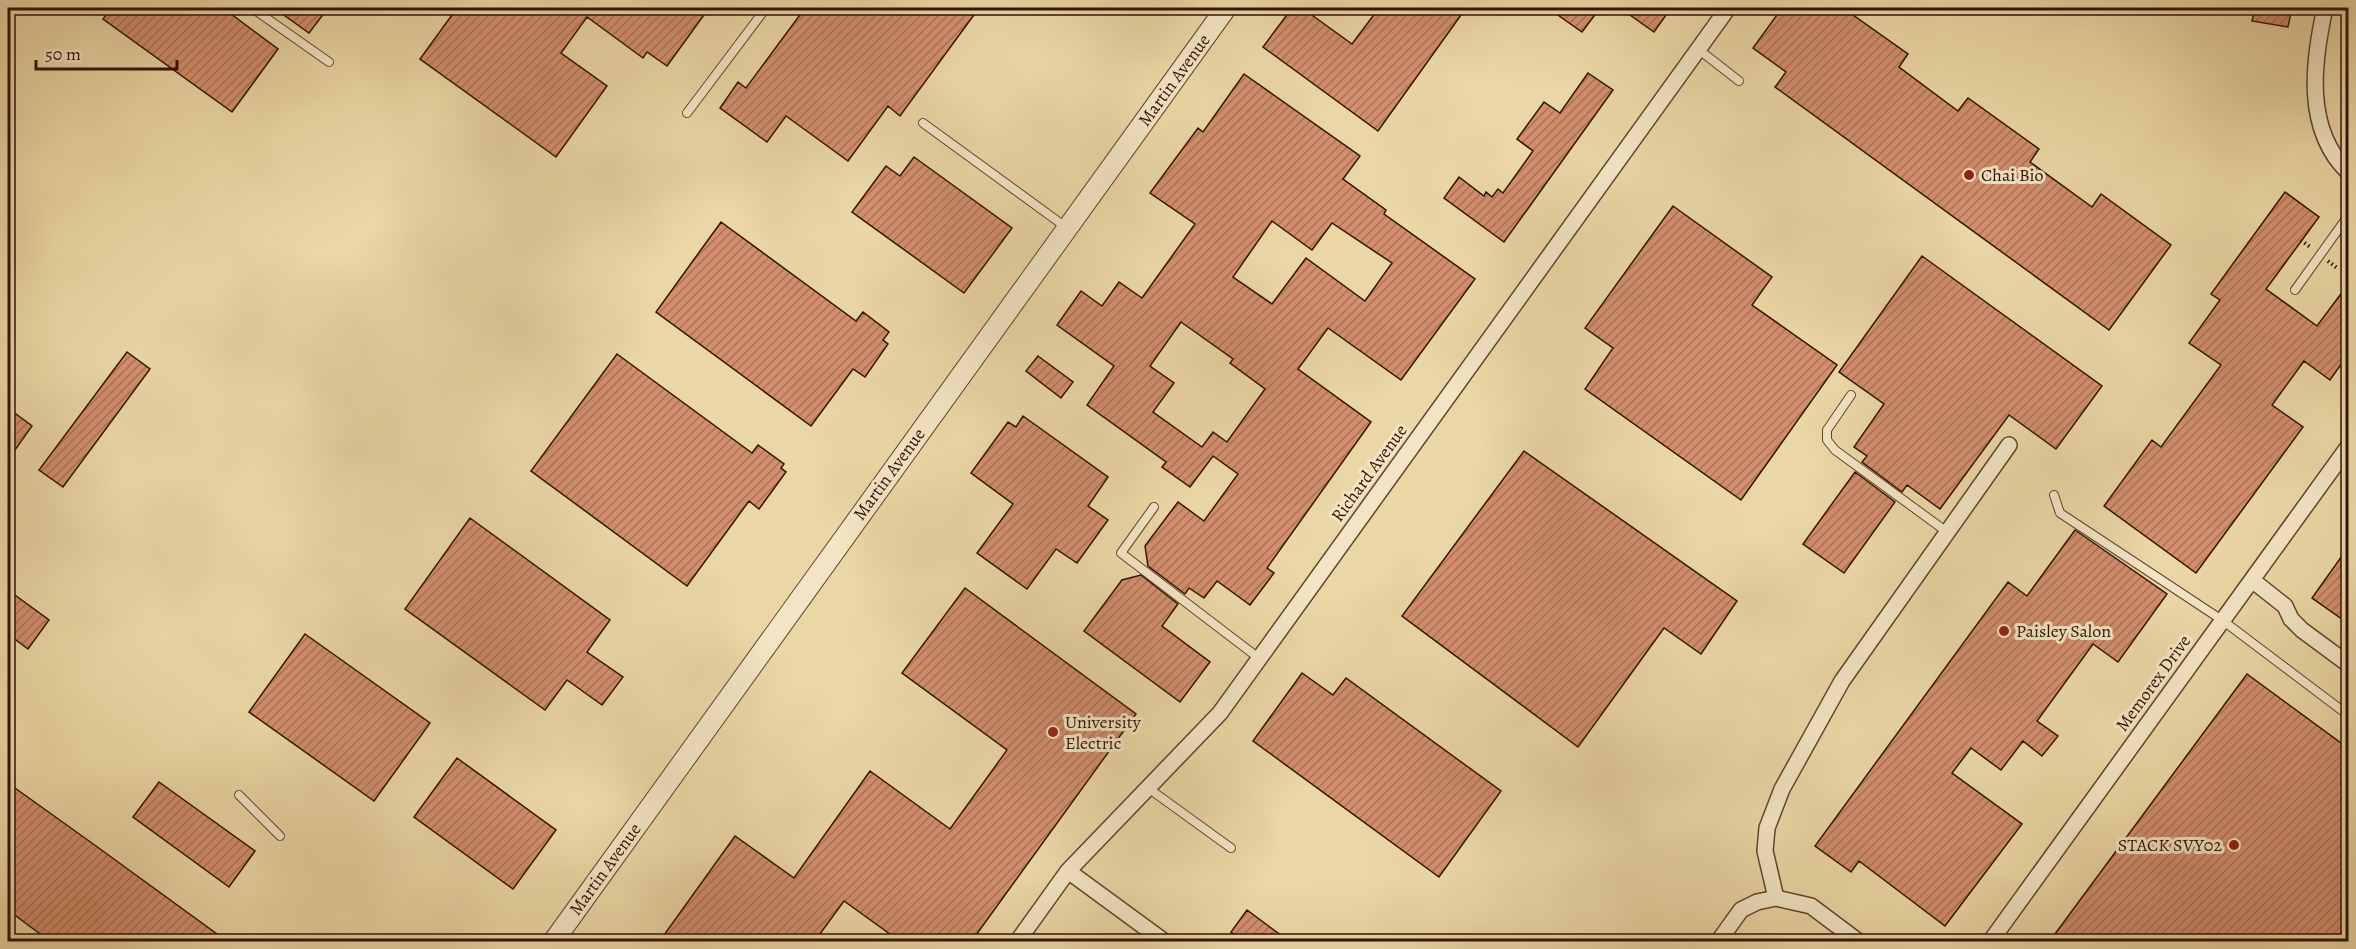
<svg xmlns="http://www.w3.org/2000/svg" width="2356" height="949" viewBox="0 0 2356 949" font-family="Alegreya,serif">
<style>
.building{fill:url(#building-hatch);stroke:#311204;stroke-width:1.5;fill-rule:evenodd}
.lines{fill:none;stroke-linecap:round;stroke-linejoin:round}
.service-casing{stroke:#60432c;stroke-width:10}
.minor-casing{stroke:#60432c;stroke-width:18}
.tertiary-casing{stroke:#60432c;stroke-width:22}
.path{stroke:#311204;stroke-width:4;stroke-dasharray:1.5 3;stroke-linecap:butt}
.service{stroke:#f2e4c4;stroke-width:8}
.minor{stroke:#f2e4c4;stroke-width:15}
.tertiary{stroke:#f2e4c4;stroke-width:20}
.poi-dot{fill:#8f2418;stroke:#f2e4c4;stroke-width:2}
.labels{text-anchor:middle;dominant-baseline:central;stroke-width:6;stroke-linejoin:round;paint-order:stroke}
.street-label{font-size:18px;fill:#311204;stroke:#f2e4c4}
.poi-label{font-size:18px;fill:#311204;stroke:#f2e4c4;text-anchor:start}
</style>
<defs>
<pattern id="building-hatch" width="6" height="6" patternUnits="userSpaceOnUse" patternTransform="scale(1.5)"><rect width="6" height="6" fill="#d28e6d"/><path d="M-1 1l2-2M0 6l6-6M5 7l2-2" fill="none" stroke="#ab7357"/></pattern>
</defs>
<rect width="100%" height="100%" fill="#ebd6a5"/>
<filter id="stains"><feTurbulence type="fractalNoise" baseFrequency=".00333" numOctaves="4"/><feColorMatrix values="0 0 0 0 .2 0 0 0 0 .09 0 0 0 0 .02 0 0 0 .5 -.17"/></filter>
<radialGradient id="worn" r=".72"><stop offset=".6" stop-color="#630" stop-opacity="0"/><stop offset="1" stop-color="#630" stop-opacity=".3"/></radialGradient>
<!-- building -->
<path class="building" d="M 111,8 L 223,8 L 278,49 L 232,112 L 103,19 Z
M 274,8 L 328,8 L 309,33 Z
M 457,8 L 709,8 L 667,66 L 647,52 L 643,58 L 587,17 L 561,53 L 607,86 L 556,157 L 420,59 Z
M 805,8 L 979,8 L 900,116 L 888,106 L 848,161 L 786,116 L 767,142 L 720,108 L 738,82 L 746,88 Z
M 1292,8 L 1302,8 L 1352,44 L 1379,8 L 1466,8 L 1378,131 L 1263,47 Z
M 1548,8 L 1600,8 L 1582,32 Z
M 1620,8 L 1671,8 L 1654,32 Z
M 1782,8 L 1818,8 L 1827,14 L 1832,8 L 1843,8 L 1908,54 L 1899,67 L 1958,111 L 1968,98 L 2039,149 L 2030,162 L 2092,207 L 2101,194 L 2171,245 L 2109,330 L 1775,87 L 1786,72 L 1753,48 Z
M 2255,8 L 2292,8 L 2288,27 L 2252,21 Z
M 1588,73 L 1613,90 L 1504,242 L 1444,198 L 1459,177 L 1484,196 L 1486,192 L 1492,197 L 1498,189 L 1503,193 L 1533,151 L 1517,139 L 1544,102 L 1560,113 Z
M 1244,74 L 1360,156 L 1343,179 L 1386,210 L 1384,214 L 1475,279 L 1401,380 L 1328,328 L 1298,369 L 1371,422 L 1267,568 L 1274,573 L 1250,605 L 1217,581 L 1204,598 L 1189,588 L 1185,594 L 1148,566 L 1145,546 L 1178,502 L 1204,521 L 1238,474 L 1213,456 L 1190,487 L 1162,467 L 1166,462 L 1087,405 L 1114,366 L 1057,325 L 1081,291 L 1102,306 L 1119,282 L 1142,298 L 1195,224 L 1150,193 L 1198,128 L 1203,132 ZM 1272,221 L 1312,250 L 1332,223 L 1392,263 L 1365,301 L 1306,258 L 1272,304 L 1233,277 ZM 1181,322 L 1233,359 L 1230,363 L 1265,389 L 1227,442 L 1213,432 L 1202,447 L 1153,412 L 1174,383 L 1150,366 Z
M 914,157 L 1012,228 L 964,293 L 852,212 L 886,166 L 900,176 Z
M 2285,192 L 2319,217 L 2266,289 L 2317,326 L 2349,283 L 2349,353 L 2330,380 L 2304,361 L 2272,405 L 2303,427 L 2196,573 L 2104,506 L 2152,440 L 2161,447 L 2221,365 L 2189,343 L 2220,300 L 2211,294 Z
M 1673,206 L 1772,277 L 1752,305 L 1837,365 L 1741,500 L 1585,389 L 1613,348 L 1585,328 Z
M 721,222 L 856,321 L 863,312 L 889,332 L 883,340 L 888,344 L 865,377 L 853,369 L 811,426 L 656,312 Z
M 1922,256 L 2102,386 L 2056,449 L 2009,415 L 1940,509 L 1907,485 L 1902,492 L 1862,462 L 1867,456 L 1854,447 L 1884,404 L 1839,372 Z
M 127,352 L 150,369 L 63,487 L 39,470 Z
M 617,354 L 752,453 L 758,445 L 784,464 L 781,468 L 786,472 L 759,509 L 749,501 L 687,586 L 531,471 Z
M 1038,356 L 1073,382 L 1061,398 L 1026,371 Z
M 8,408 L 32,426 L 8,460 Z
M 1023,416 L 1108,477 L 1088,506 L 1108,520 L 1077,563 L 1056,549 L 1027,589 L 977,553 L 1013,504 L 971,473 L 1008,422 L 1016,427 Z
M 1524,451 L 1737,601 L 1701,654 L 1664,628 L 1578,747 L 1402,616 Z
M 1855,472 L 1895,502 L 1844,573 L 1803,544 Z
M 470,518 L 610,620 L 587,652 L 623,677 L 602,705 L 567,680 L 545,710 L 405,609 Z
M 2075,530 L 2167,594 L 2118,662 L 2093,644 L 2037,721 L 2058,736 L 2042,756 L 2023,741 L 2001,770 L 1971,748 L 1952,773 L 2022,824 L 1945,926 L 1859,861 L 1851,872 L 1815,846 L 2008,582 L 2027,596 Z
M 2349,546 L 2349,624 L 2312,598 Z
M 1141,575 L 1178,604 L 1162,626 L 1210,662 L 1180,702 L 1084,631 L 1122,580 Z
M 965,588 L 1136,714 L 971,942 L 901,942 L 844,901 L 814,942 L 659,942 L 735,836 L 794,878 L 870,771 L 950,829 L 1007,750 L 902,673 Z
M 8,590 L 49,620 L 28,649 L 8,634 Z
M 305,634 L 430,723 L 374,801 L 249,712 Z
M 1302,673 L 1333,695 L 1346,678 L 1501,791 L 1439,877 L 1253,741 Z
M 2247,674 L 2349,749 L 2349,942 L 2049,942 Z
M 457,758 L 556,830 L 513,889 L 414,817 Z
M 159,782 L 255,851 L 229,887 L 133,817 Z
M 8,783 L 96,846 L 228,942 L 51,942 L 8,910 Z
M 1247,910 L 1290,942 L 1244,942 L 1231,932 Z"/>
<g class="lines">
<!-- service casing -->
<g class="service-casing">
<path id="service" d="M 252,8 L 329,62
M 1698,49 L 1739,81
M 687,113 L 766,8
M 923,123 L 1067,228
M 2295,290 L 2348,216
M 1851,395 L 1827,430 L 1827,440 L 1835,450 L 1947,532
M 2054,495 L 2060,513 L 2222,620 L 2348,715
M 1154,507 L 1121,553 L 1260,659
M 1148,788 L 1231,848
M 239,795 L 280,836"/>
</g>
<!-- minor casing -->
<g class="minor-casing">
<path id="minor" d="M 2325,8 C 2313,62 2304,129 2348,172
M 2252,580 L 2285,606 L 2291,619 L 2302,630 L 2348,664
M 1068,871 L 1165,942
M 1776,898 L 1765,851 L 1767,828 L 1782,789 L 1842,681 L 2009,445
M 1017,942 L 1068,871 L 1220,713 L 1728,8
M 1718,942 L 1741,910 L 1757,902 L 1776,898 L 1811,906 L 1859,942
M 1990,942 L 2348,447"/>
</g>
<!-- tertiary casing -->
<g class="tertiary-casing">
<path id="tertiary" d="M 553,942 L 1226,8"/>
</g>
<!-- path -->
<path class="path" d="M 2301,240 L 2310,247
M 2328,261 L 2337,268"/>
<!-- service -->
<use href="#service" class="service"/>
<!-- minor -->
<use href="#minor" class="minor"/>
<!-- tertiary -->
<use href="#tertiary" class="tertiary"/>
</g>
<!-- markers -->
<g class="poi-dot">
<circle cx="1969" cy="175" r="6"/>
<circle cx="2004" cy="631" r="6"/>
<circle cx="1053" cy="732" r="6"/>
<circle cx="2234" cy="845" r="6"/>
</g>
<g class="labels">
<!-- street labels -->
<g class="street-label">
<text transform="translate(1174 80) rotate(-54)">Martin Avenue</text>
<text transform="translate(1369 473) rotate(-54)">Richard Avenue</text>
<text transform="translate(889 474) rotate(-54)">Martin Avenue</text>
<text transform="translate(2153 683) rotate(-54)">Memorex Drive</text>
<text transform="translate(605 869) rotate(-54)">Martin Avenue</text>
</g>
<!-- poi labels -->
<g class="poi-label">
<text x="1981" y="175">Chai Bio</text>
<text x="2016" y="631">Paisley Salon</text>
<text x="1065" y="722">University<tspan x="1065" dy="21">Electric</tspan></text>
<text x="2222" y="845" text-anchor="end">STACK SVY02</text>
</g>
</g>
<!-- margin -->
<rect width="2356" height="949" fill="none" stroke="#ebd6a5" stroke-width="30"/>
<rect x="9" y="9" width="2338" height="931" fill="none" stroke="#311204" stroke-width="3"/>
<rect x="15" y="15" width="2326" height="919" fill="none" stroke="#311204" stroke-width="1.5"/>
<!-- scale -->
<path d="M36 60v9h141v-9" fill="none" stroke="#311204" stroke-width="3"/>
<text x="45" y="60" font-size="18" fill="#311204" stroke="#f2e4c4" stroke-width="4.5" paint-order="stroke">50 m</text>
<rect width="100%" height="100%" filter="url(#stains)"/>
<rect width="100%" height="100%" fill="url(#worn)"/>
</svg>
